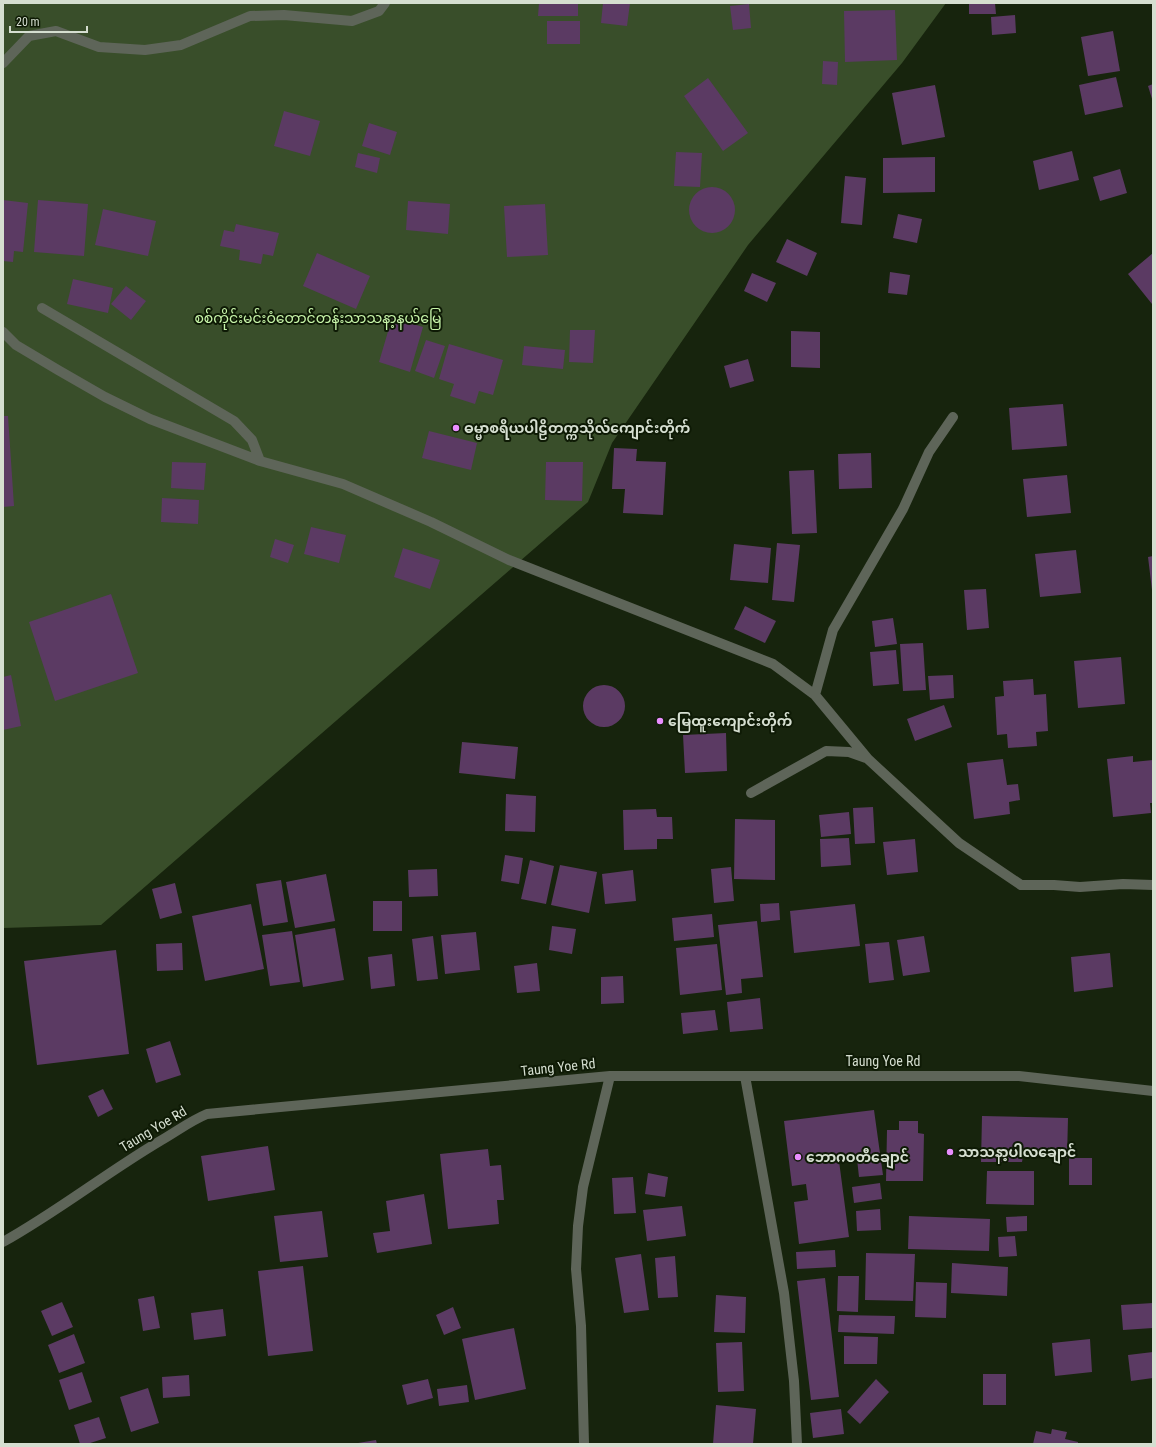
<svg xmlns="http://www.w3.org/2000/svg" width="1156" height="1447" viewBox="0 0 1156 1447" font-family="'Roboto Condensed','Noto Sans Myanmar',sans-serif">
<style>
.green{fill:#394e2a}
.building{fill:#5b3a63}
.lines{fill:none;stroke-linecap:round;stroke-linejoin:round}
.minor{stroke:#5e6559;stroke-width:10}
.poi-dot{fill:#e98efe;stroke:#0e1a05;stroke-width:1.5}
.labels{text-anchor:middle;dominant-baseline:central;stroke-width:4;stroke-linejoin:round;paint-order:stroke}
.park-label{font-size:14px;fill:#c8f5aa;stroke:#0e1a05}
.poi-label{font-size:14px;font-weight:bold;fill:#d5ded0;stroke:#0e1a05;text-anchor:start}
.street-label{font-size:14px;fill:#d5ded0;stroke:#0e1a05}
</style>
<rect width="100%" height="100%" fill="#17240d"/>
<!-- green -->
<path class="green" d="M 3,3 L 946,3 L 902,63 L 748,245 L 612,443 L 588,502 L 101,925 L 3,928 Z"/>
<!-- building -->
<path class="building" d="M 539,3 L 578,3 L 578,16 L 538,16 Z
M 603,3 L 630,3 L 627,26 L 601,23 Z
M 969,3 L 995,3 L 996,14 L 969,14 Z
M 749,4 L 751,28 L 733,30 L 730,6 Z
M 895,10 L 897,60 L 845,62 L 844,11 Z
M 1015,15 L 1016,33 L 992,35 L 991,17 Z
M 547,21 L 580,21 L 580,44 L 547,44 Z
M 1113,31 L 1120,71 L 1088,76 L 1081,37 Z
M 823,61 L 838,62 L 837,85 L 822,84 Z
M 1116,77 L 1123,107 L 1085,115 L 1079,85 Z
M 708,78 L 748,133 L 723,151 L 684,96 Z
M 1153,84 L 1153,102 L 1148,86 Z
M 935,85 L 945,137 L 902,145 L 892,93 Z
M 284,111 L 320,121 L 310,156 L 274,146 Z
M 369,123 L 397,132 L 390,155 L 362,146 Z
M 1072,151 L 1079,180 L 1039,190 L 1033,161 Z
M 676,152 L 702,153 L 700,187 L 674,186 Z
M 358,153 L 380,158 L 377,173 L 355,167 Z
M 935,157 L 935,192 L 883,193 L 883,158 Z
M 1120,169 L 1127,193 L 1100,201 L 1093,177 Z
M 845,176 L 866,178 L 862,225 L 841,223 Z
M689 210a23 23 0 1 1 46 0a23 23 0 1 1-46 0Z
M 3,200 L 28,203 L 23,252 L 14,251 L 13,262 L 3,261 Z
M 38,200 L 88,204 L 84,256 L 34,252 Z
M 408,201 L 450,204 L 448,234 L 406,230 Z
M 545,204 L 548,255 L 507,257 L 504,206 Z
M 103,209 L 156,221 L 148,256 L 95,245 Z
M 898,214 L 922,219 L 917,243 L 893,238 Z
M 236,224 L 279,233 L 273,256 L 263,254 L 261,264 L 239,260 L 240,250 L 220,246 L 224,230 L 234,232 Z
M 787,239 L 817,253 L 807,276 L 776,262 Z
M 317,253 L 370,276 L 356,309 L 303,286 Z
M 1153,253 L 1153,304 L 1152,304 L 1128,274 Z
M 890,272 L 910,275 L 907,295 L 888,293 Z
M 752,273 L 776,283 L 767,302 L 744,291 Z
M 73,279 L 113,288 L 108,313 L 67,304 Z
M 126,286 L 146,301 L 131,320 L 111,304 Z
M 392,318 L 423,327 L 410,372 L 379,362 Z
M 570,330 L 595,330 L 593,363 L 569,362 Z
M 791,331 L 820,332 L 820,368 L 791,367 Z
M 426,340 L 445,346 L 434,378 L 415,371 Z
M 449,344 L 503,360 L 493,395 L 479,391 L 475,404 L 450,396 L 454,384 L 439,379 Z
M 524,346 L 565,350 L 563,369 L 522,365 Z
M 748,359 L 754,381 L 730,388 L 724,366 Z
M 1063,404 L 1067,446 L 1012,450 L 1009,408 Z
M 3,416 L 8,416 L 14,506 L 3,507 Z
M 429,431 L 477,443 L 471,470 L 422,458 Z
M 614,448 L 637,449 L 636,461 L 666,462 L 663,515 L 623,513 L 625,489 L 612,489 Z
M 871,453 L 872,488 L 839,489 L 838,454 Z
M 172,462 L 206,463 L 204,490 L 171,488 Z
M 546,462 L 583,462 L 582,501 L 545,500 Z
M 814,470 L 817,533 L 792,534 L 789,471 Z
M 1067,475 L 1071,513 L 1027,517 L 1023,479 Z
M 162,498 L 199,500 L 198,524 L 161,522 Z
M 311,527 L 346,535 L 339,563 L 304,554 Z
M 275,539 L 294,545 L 288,563 L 270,557 Z
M 777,543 L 800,545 L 794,602 L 772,600 Z
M 734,544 L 771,548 L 768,583 L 730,580 Z
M 403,548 L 440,560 L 430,589 L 394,577 Z
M 1076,550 L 1081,593 L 1040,597 L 1035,554 Z
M 1153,556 L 1153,590 L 1152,590 L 1148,557 Z
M 986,589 L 989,628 L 967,630 L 964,590 Z
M 111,594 L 138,673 L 55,701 L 29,622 Z
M 745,606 L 776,621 L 765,643 L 734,629 Z
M 893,618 L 897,644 L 875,647 L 872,621 Z
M 923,643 L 926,690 L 903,691 L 900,644 Z
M 896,650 L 899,684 L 873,686 L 870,652 Z
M 1121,657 L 1125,704 L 1078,708 L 1074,661 Z
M 11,675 L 21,726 L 3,730 L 3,677 Z
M 953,675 L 954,698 L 930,700 L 928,676 Z
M 1033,679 L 1034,695 L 1046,694 L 1048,731 L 1036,732 L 1037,746 L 1008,748 L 1007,734 L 997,735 L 995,697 L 1004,696 L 1003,681 Z
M583 706a21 21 0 1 1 42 0a21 21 0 1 1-42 0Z
M 944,705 L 952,727 L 915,741 L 907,719 Z
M 726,733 L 727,771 L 685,773 L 683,735 Z
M 462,742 L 518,747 L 515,779 L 459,773 Z
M 1133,756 L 1133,762 L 1153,760 L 1153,803 L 1150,803 L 1151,813 L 1113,817 L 1107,759 Z
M 1003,759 L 1007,785 L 1018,784 L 1020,800 L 1009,802 L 1010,814 L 974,819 L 967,763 Z
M 506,794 L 536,796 L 535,832 L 505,831 Z
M 873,807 L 875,843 L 855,844 L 853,808 Z
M 656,809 L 657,817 L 672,817 L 673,839 L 657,839 L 657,849 L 624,850 L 623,810 Z
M 849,812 L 851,834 L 821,837 L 819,815 Z
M 735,819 L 775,820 L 775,880 L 734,879 Z
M 849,838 L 851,865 L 821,867 L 820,839 Z
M 915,839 L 918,872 L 887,875 L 883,842 Z
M 505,855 L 523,858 L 519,884 L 501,881 Z
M 530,860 L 554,866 L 546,904 L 521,899 Z
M 560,865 L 597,872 L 589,913 L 551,905 Z
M 731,867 L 734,901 L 714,903 L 711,869 Z
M 437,869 L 438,896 L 409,897 L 408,870 Z
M 633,870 L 636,901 L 605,904 L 602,874 Z
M 326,874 L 335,921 L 295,928 L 286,882 Z
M 281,880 L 288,922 L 263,926 L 256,884 Z
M 175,883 L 182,913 L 160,919 L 152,889 Z
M 373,901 L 402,901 L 402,931 L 373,931 Z
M 779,903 L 780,920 L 761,922 L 760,904 Z
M 251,904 L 264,969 L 205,981 L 192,916 Z
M 855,904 L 860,946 L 794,953 L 790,911 Z
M 712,914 L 714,937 L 674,941 L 672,918 Z
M 757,921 L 763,977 L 741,979 L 742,993 L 726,995 L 718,925 Z
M 552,926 L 576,929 L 572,954 L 549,950 Z
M 335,928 L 344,980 L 303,987 L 295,935 Z
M 292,931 L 300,982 L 270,986 L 262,935 Z
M 476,932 L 480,970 L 445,974 L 441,935 Z
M 433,936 L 438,979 L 417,981 L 412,939 Z
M 924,936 L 930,972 L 903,976 L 897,940 Z
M 889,942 L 894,980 L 869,983 L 865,944 Z
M 182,943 L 183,970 L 157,971 L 156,944 Z
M 717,944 L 722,990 L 680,995 L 676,948 Z
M 116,950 L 129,1054 L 37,1065 L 24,961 Z
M 1110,953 L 1113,987 L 1074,992 L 1071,957 Z
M 392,954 L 395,986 L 371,989 L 368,957 Z
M 537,963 L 540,991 L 517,993 L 514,966 Z
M 623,976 L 624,1003 L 601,1004 L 601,977 Z
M 760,998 L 763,1029 L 730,1032 L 727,1002 Z
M 715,1010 L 718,1030 L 683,1034 L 681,1013 Z
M 170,1041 L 181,1075 L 156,1083 L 146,1049 Z
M 103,1089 L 113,1109 L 98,1117 L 88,1096 Z
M 874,1110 L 883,1175 L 859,1177 L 857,1159 L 839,1161 L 849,1237 L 799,1244 L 794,1202 L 808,1200 L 806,1184 L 792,1186 L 784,1121 Z
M 982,1116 L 1068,1118 L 1067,1158 L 1023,1156 L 1022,1162 L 981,1162 Z
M 899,1121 L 918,1121 L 918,1133 L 924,1134 L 923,1181 L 886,1181 L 887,1130 L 899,1130 Z
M 268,1146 L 275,1190 L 208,1201 L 201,1156 Z
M 488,1149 L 490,1166 L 501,1165 L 504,1200 L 497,1200 L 499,1224 L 448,1229 L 440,1154 Z
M 1069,1158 L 1092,1158 L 1092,1185 L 1069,1185 Z
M 987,1171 L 1034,1171 L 1034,1205 L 986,1204 Z
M 648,1173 L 668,1177 L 665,1197 L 645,1194 Z
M 633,1177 L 636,1213 L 614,1214 L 612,1178 Z
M 880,1183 L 882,1199 L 854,1203 L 852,1187 Z
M 424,1194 L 432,1244 L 377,1253 L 373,1233 L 390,1231 L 386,1201 Z
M 682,1206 L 686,1236 L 647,1241 L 643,1210 Z
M 880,1209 L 881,1230 L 857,1231 L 856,1211 Z
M 322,1211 L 328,1257 L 280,1262 L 274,1216 Z
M 909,1216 L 990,1219 L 989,1251 L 908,1249 Z
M 1027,1216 L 1027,1231 L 1007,1232 L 1006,1217 Z
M 1015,1236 L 1017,1256 L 999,1257 L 998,1237 Z
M 835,1250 L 836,1267 L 797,1269 L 796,1252 Z
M 866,1253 L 915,1254 L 913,1301 L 865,1300 Z
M 641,1254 L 649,1310 L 624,1313 L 615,1258 Z
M 675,1256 L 678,1297 L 658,1298 L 655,1258 Z
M 952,1263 L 1008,1267 L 1007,1296 L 951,1293 Z
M 303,1266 L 313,1351 L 268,1356 L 258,1271 Z
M 838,1276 L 859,1276 L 858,1312 L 837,1311 Z
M 825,1278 L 839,1397 L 811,1400 L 797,1281 Z
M 916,1282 L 947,1283 L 946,1318 L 915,1317 Z
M 716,1295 L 746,1297 L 745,1333 L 714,1332 Z
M 154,1296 L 160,1328 L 143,1331 L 138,1299 Z
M 62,1302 L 73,1327 L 52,1336 L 41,1311 Z
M 1153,1303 L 1153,1328 L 1123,1330 L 1121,1305 Z
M 453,1307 L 461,1328 L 444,1335 L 436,1315 Z
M 223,1309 L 226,1336 L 194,1340 L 191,1313 Z
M 839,1315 L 895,1316 L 894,1334 L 838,1332 Z
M 514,1328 L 526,1389 L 475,1400 L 462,1339 Z
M 74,1334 L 85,1363 L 59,1373 L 48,1345 Z
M 844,1336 L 878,1337 L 877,1364 L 844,1364 Z
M 1090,1339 L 1092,1372 L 1055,1376 L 1052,1343 Z
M 742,1342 L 744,1391 L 718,1392 L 716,1343 Z
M 1153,1352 L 1153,1378 L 1131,1381 L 1128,1355 Z
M 82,1372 L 92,1402 L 69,1410 L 59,1380 Z
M 983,1374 L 1006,1374 L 1006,1405 L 983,1405 Z
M 189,1375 L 190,1396 L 163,1398 L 162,1377 Z
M 428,1379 L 433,1398 L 407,1405 L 402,1385 Z
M 876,1379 L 889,1392 L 860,1424 L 847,1412 Z
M 467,1385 L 469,1402 L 439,1406 L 437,1389 Z
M 148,1388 L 159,1423 L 131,1432 L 120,1397 Z
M 716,1405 L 756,1409 L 753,1444 L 713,1444 Z
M 841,1409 L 844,1434 L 813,1438 L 810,1413 Z
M 99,1417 L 106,1438 L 87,1444 L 80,1444 L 74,1425 Z
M 1052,1429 L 1067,1432 L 1065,1439 L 1078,1442 L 1078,1444 L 1033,1444 L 1036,1431 L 1051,1434 Z
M 376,1440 L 377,1444 L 358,1444 L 358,1443 Z"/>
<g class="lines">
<!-- minor -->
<path class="minor" d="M 3,63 L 29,36 L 56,31 L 99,47 L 145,50 L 181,45 L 250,16 L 284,15 L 352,21 L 379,11 L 385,3
M 42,308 L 234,421 L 252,440 L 260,461
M 3,332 L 16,345 L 58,370 L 105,397 L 150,419 L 260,461 L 343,484 L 431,522 L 509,560 L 773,664 L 815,695 L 868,759 L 959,843 L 1021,885 L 1054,885 L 1080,887 L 1123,884 L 1153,885
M 815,695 L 833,630 L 903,509 L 929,452 L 953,417
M 751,793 L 826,751 L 849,752 L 866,758
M 745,1076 L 784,1293 L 794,1381 L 797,1444
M 3,1242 C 57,1212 106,1173 160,1141 C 176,1132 190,1121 207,1114 L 610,1076 L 1019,1076 L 1153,1091
M 584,1444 L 581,1326 L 576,1269 L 578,1226 L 583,1187 L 610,1076"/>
</g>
<!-- markers -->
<g class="poi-dot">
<circle cx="456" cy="428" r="4"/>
<circle cx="660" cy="721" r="4"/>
<circle cx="950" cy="1152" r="4"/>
<circle cx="798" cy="1157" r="4"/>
</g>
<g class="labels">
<!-- park labels -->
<g class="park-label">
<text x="318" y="318">စစ်ကိုင်းမင်းဝံတောင်တန်းသာသနာ့နယ်မြေ</text>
</g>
<!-- poi labels -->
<g class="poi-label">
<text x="464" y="428">ဓမ္မာစရိယပါဠိတက္ကသိုလ်ကျောင်းတိုက်</text>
<text x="668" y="721">မြေထူးကျောင်းတိုက်</text>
<text x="958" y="1152">သာသနာ့ပါလချောင်</text>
<text x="806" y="1157">ဘောဂဝတီချောင်</text>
</g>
<!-- street labels -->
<g class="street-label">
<text x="883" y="1061">Taung Yoe Rd</text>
<text transform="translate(558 1067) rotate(-6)">Taung Yoe Rd</text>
<text transform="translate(153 1129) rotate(-31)">Taung Yoe Rd</text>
</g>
</g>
<!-- border -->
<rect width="1156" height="1447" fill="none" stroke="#d5ded0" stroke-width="8"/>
<!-- scale -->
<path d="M10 26v6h77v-6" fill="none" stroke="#d5ded0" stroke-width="2"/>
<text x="16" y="26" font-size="12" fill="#d5ded0" stroke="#0e1a05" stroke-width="3" paint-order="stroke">20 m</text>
</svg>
